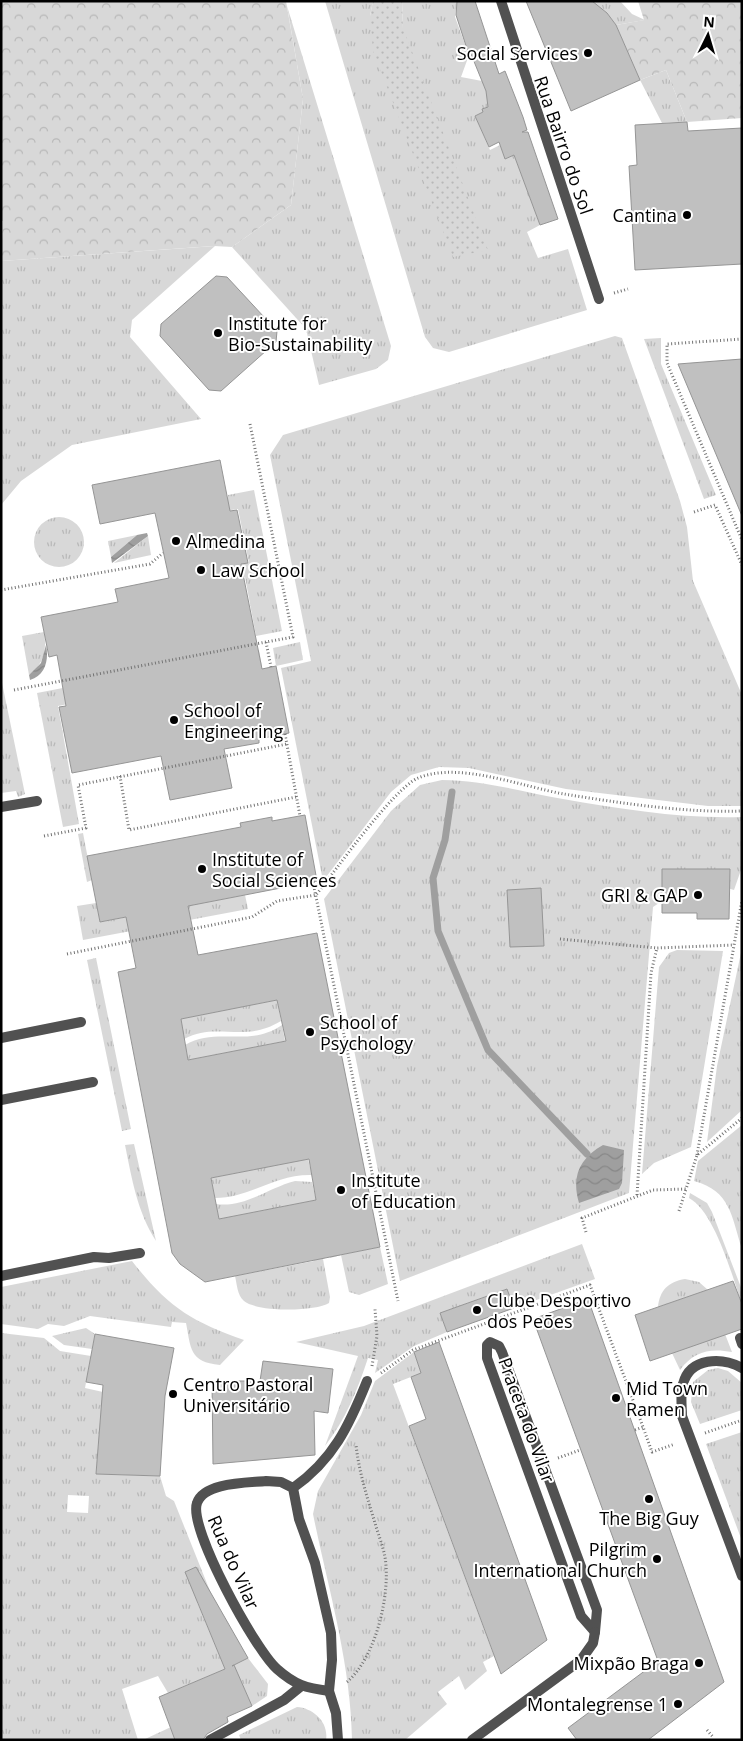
<svg xmlns="http://www.w3.org/2000/svg" width="743" height="1741" viewBox="0 0 743 1741" font-family="'Open Sans',sans-serif">
<style>
.grass{fill:url(#grass-tufts);fill-rule:evenodd}
.forest{fill:url(#forest-crowns)}
.garden{fill:url(#garden-dots)}
.water{fill:url(#water-waves)}
.lines{fill:none;stroke-linecap:round;stroke-linejoin:round}
.stream{stroke:#9f9f9f;stroke-width:7}
.building{fill:#c0c0c0;stroke:#959595;fill-rule:evenodd}
.path{stroke:#737373;stroke-width:3;stroke-dasharray:1 2.5;stroke-linecap:butt}
.service{stroke:#515151;stroke-width:10}
.minor{stroke:#515151;stroke-width:10}
.poi-dot{fill:#000;stroke:#fff;stroke-width:2}
.labels{text-anchor:middle;dominant-baseline:central;stroke-width:4;stroke-linejoin:round;paint-order:stroke}
.poi-label{font-size:18px;fill:#000;stroke:#fff;text-anchor:start}
.street-label{font-size:18px;fill:#000;stroke:#fff}
</style>
<defs>
<pattern id="grass-tufts" width="24" height="20" patternUnits="userSpaceOnUse" patternTransform="scale(1.25)"><rect width="24" height="20" fill="#d8d8d8"/><path d="M3 7l-1-3M5 7V3M7 7l1-3M15 17l-1-3M17 17v-4M19 17l1-3" fill="none" stroke="#b8b8b8"/></pattern>
<pattern id="forest-crowns" width="20" height="18" patternUnits="userSpaceOnUse" patternTransform="scale(1.25)"><rect width="20" height="18" fill="#d8d8d8"/><path d="M2 6a3 3 0 1 1 6 0M12 15a3 3 0 1 1 6 0" fill="none" stroke="#b8b8b8"/></pattern>
<pattern id="garden-dots" width="8" height="8" patternUnits="userSpaceOnUse" patternTransform="scale(1.25)"><rect width="8" height="8" fill="#d8d8d8"/><path d="M2 2h.1M6 6h.1" fill="none" stroke="#b8b8b8" stroke-width="1.8" stroke-linecap="round"/></pattern>
<pattern id="water-waves" width="16" height="10" patternUnits="userSpaceOnUse" patternTransform="scale(1.25)"><rect width="16" height="10" fill="#9f9f9f"/><path d="M0 5q4-4 8 0t8 0" fill="none" stroke="#878787"/></pattern>
</defs>
<rect width="100%" height="100%" fill="#fff"/>
<!-- grass -->
<path class="grass" d="M 325,1 L 373,1 L 370,16 L 403,28 L 402,1 L 457,1 L 455,17 L 469,55 L 461,77 L 482,81 L 492,105 L 482,109 L 483,112 L 475,116 L 490,150 L 500,145 L 505,159 L 514,155 L 540,225 L 527,232 L 538,258 L 568,249 L 587,310 L 449,352 L 433,348 L 425,337 Z
M 591,1 L 620,1 L 632,14 L 645,20 L 616,25 L 607,13 Z
M 287,6 L 391,346 L 388,360 L 376,369 L 319,385 L 306,329 L 232,247 L 291,205 L 303,99 Z
M 666,70 L 687,122 L 662,123 L 640,80 Z
M 215,246 L 132,320 L 130,337 L 201,419 L 72,445 L 21,481 L 1,505 L 1,261 Z
M 615,336 L 622,338 L 680,501 L 687,527 L 693,581 L 742,695 L 742,806 L 708,806 L 566,789 L 469,768 L 439,767 L 411,775 L 391,792 L 323,881 L 281,668 L 311,661 L 270,455 L 283,435 Z
M 661,338 L 661,364 L 716,495 L 704,499 L 644,339 Z
M 254,490 L 282,631 L 256,636 L 245,577 L 237,578 L 235,566 L 249,563 L 238,509 L 224,511 L 222,500 L 228,499 L 228,495 Z
M34 542a25 25 0 1 1 50 0a25 25 0 1 1-50 0Z
M 137,535 L 111,557 L 108,541 Z
M 148,536 L 151,555 L 114,563 Z
M 44,632 C 47,649 44,664 29,675 L 22,636 Z
M 300,642 L 303,660 L 276,666 L 273,648 Z
M 259,650 L 262,666 L 58,706 L 79,824 L 63,827 L 37,693 Z
M 1,678 L 25,794 L 18,797 L 16,791 L 1,793 Z
M 442,780 C 483,780 522,792 563,799 C 621,809 683,819 742,817 L 742,867 L 734,890 L 662,869 L 662,901 L 653,907 L 629,1193 L 400,1281 L 324,899 L 391,811 L 420,785 Z
M 83,833 L 92,880 L 87,882 L 78,834 Z
M 245,895 L 248,909 L 83,940 L 77,906 L 96,903 L 101,922 Z
M 742,948 L 742,1110 L 707,1142 L 717,1066 Z
M 677,950 L 723,951 L 691,1147 L 654,1163 L 642,1174 L 659,967 L 669,953 Z
M 96,958 L 131,1129 L 122,1131 L 87,960 Z
M 277,1000 L 281,1021 C 243,1044 217,1021 184,1039 L 181,1019 Z
M 282,1025 L 285,1041 L 188,1060 L 185,1045 C 217,1026 249,1048 282,1025 Z
M 742,1125 L 742,1249 C 731,1216 731,1191 694,1181 L 698,1161 Z
M 134,1144 L 156,1241 C 137,1211 132,1179 125,1145 Z
M 308,1159 L 312,1175 C 275,1174 250,1198 215,1198 L 211,1178 Z
M 295,1181 L 312,1182 L 316,1200 L 219,1219 L 216,1204 C 245,1208 268,1188 295,1181 Z
M 690,1193 L 707,1203 L 712,1212 L 742,1290 L 742,1304 C 732,1276 715,1212 689,1198 Z
M 331,1203 L 341,1255 L 380,1247 L 388,1284 L 359,1295 L 349,1292 L 341,1255 L 330,1258 L 320,1205 Z
M 315,1206 L 325,1258 L 323,1259 L 330,1297 L 329,1303 C 315,1312 257,1312 244,1301 C 237,1295 237,1284 235,1276 L 314,1261 L 304,1208 Z
M 582,1244 L 595,1279 L 514,1308 L 506,1289 L 440,1313 L 447,1332 L 414,1346 L 375,1373 L 378,1360 L 368,1358 C 357,1391 346,1419 325,1446 L 358,1356 L 296,1342 L 364,1326 Z
M 132,1261 C 167,1306 190,1321 244,1340 L 220,1365 C 189,1362 191,1348 186,1323 L 172,1322 L 171,1327 L 90,1316 L 64,1326 L 48,1324 L 38,1329 L 1,1324 L 1,1287 Z
M 685,1279 L 699,1282 L 708,1290 L 658,1307 C 660,1290 668,1282 685,1279 Z
M 86,1328 L 95,1334 L 92,1349 L 64,1345 L 52,1336 Z
M 1,1333 L 44,1338 L 60,1351 L 91,1356 L 85,1388 L 103,1392 L 96,1474 L 160,1476 L 166,1496 L 174,1501 L 212,1596 L 197,1602 L 225,1669 L 168,1693 L 158,1676 L 122,1689 L 138,1740 L 1,1740 ZM 68,1495 L 89,1496 L 88,1513 L 67,1512 Z
M 725,1334 L 732,1352 C 710,1348 694,1351 680,1370 L 672,1353 Z
M 414,1352 L 421,1373 L 393,1384 L 494,1656 L 483,1662 L 487,1671 L 465,1690 L 459,1676 L 438,1692 L 447,1704 L 405,1740 L 352,1740 C 351,1664 328,1588 313,1514 L 318,1491 L 361,1415 L 375,1381 Z
M 718,1368 L 728,1371 L 742,1383 L 742,1410 L 700,1424 L 691,1402 L 693,1382 L 708,1370 Z
M 742,1432 L 742,1541 L 706,1444 Z
M 248,1658 L 268,1684 L 267,1696 L 252,1706 L 234,1665 Z
M 297,1707 C 313,1708 329,1722 326,1740 L 241,1740 L 239,1735 Z
M 171,1727 L 175,1739 L 143,1740 Z"/>
<!-- forest -->
<path class="forest" d="M 1,1 L 286,1 L 303,99 L 291,205 L 232,247 L 214,246 L 1,261 L 3,221 L 1,221 Z
M 638,1 L 742,1 L 742,118 L 687,122 L 666,70 L 640,80 L 616,25 L 644,20 Z"/>
<!-- garden -->
<path class="garden" d="M 373,1 L 402,1 L 403,28 L 488,250 L 453,257 L 373,51 L 370,16 Z"/>
<!-- water -->
<path class="water" d="M 147,533 L 148,536 L 112,563 L 111,557 L 137,535 Z
M 46,645 C 49,659 46,675 30,680 L 29,675 L 41,663 Z
M 603,1145 L 624,1150 L 622,1183 L 619,1189 L 579,1203 C 571,1176 580,1158 603,1145 Z"/>
<g class="lines">
<!-- stream -->
<path class="stream" d="M 452,792 L 445,840 L 433,878 L 438,931 L 488,1050 L 587,1154"/>
</g>
<!-- building -->
<path class="building" d="M 457,1 L 475,1 L 499,74 L 505,71 L 523,117 L 527,130 L 522,132 L 528,132 L 558,219 L 540,225 L 514,155 L 505,159 L 499,142 L 489,147 L 475,116 L 483,112 L 482,109 L 488,107 L 486,91 L 471,54 L 469,55 L 456,15 Z
M 526,1 L 592,1 L 607,13 L 616,25 L 640,80 L 571,111 Z
M 687,122 L 688,131 L 742,128 L 742,264 L 635,270 L 629,166 L 637,165 L 635,125 Z
M 216,276 L 227,277 L 277,331 L 276,342 L 221,391 L 209,390 L 160,336 L 161,324 Z
M 742,359 L 742,516 L 678,364 Z
M 220,460 L 230,511 L 237,510 L 248,563 L 241,564 L 262,669 L 276,666 L 289,733 L 259,739 L 259,743 L 224,749 L 232,788 L 170,800 L 161,756 L 72,773 L 59,707 L 66,706 L 57,655 L 49,657 L 41,617 L 118,602 L 115,589 L 169,578 L 155,513 L 100,524 L 92,485 Z
M 305,815 L 317,881 L 188,906 L 198,955 L 317,933 L 380,1247 L 205,1282 L 180,1264 L 172,1253 L 118,972 L 136,968 L 126,917 L 100,922 L 87,856 L 241,827 L 240,823 L 272,817 L 272,821 ZM 277,1000 L 286,1041 L 188,1060 L 181,1019 ZM 309,1159 L 316,1200 L 219,1219 L 211,1178 Z
M 662,869 L 730,869 L 729,919 L 697,919 L 697,913 L 662,913 Z
M 541,888 L 544,946 L 510,947 L 507,890 Z
M 733,1281 L 742,1304 L 742,1329 L 650,1361 L 635,1315 Z
M 507,1289 L 514,1308 L 447,1332 L 440,1313 Z
M 588,1299 L 724,1682 L 648,1740 L 577,1740 L 568,1728 L 658,1661 L 533,1319 Z
M 95,1334 L 174,1348 L 165,1396 L 160,1476 L 96,1474 L 103,1385 L 86,1382 Z
M 439,1342 L 547,1640 L 501,1674 L 409,1426 L 426,1419 L 411,1377 L 421,1373 L 414,1352 Z
M 263,1361 L 333,1369 L 328,1413 L 314,1411 L 315,1455 L 213,1464 L 212,1381 L 260,1381 Z
M 196,1567 L 248,1658 L 232,1666 L 234,1665 L 252,1706 L 227,1717 L 228,1722 L 207,1734 L 203,1740 L 175,1740 L 159,1697 L 225,1669 L 185,1572 Z"/>
<g class="lines">
<!-- path -->
<path class="path" d="M 614,293 L 628,289
M 742,339 L 667,344 L 667,363 L 742,540
M 250,424 L 293,637 L 266,642 L 271,667
M 694,512 L 715,505 L 742,565
M 1,590 L 150,564 L 163,553
M 14,690 L 266,642
M 285,734 L 300,816
M 120,776 L 129,830 L 296,797
M 44,836 L 86,828 L 78,785 L 287,744
M 313,882 L 398,1301
M 560,939 L 657,948
M 67,954 L 252,917 L 277,901 L 316,895 C 336,870 393,789 418,778 C 459,761 523,787 564,794 C 620,803 685,813 742,811
M 697,1155 L 742,900
M 637,1195 L 651,973 L 657,948 L 734,945
M 679,1211 L 686,1189
M 586,1232 L 582,1218 L 653,1190 L 686,1189 L 697,1155 L 742,1118
M 372,1366 L 377,1336 L 375,1309
M 381,1373 L 413,1350 L 590,1285 L 643,1427
M 635,1430 L 643,1427 L 652,1452 L 675,1444
M 705,1433 L 742,1420
M 558,1458 L 580,1450
M 347,1682 C 376,1657 391,1594 385,1557 C 383,1546 378,1534 375,1523 C 367,1497 359,1472 356,1445
M 707,1730 L 713,1737"/>
<!-- service -->
<path class="service" d="M 1,807 L 37,801
M 1,1038 L 81,1022
M 1,1100 L 93,1082
M 1,1276 L 94,1257 L 109,1258 L 140,1253
M 740,1338 L 742,1344
M 490,1342 L 499,1346 L 502,1352 L 597,1610 L 595,1632 L 581,1616 L 487,1358 L 487,1345 Z
M 742,1368 C 722,1357 690,1357 683,1384 C 680,1394 682,1406 682,1416 L 742,1576
M 266,1481 L 281,1482 L 293,1488 L 299,1519 L 315,1563 L 331,1633 L 332,1660 L 329,1691 C 306,1688 295,1685 277,1669 C 256,1651 188,1528 197,1503 C 204,1482 248,1483 266,1481 Z
M 293,1488 C 333,1460 349,1426 367,1381
M 210,1740 L 284,1700 L 300,1687"/>
<!-- minor -->
<path class="minor" d="M 501,1 L 599,299
M 329,1691 L 336,1713 L 338,1740
M 472,1740 L 581,1660 L 593,1643 L 595,1632"/>
</g>
<!-- markers -->
<g class="poi-dot">
<circle cx="588" cy="53" r="5"/>
<circle cx="687" cy="215" r="5"/>
<circle cx="218" cy="333" r="5"/>
<circle cx="176" cy="541" r="5"/>
<circle cx="201" cy="570" r="5"/>
<circle cx="174" cy="720" r="5"/>
<circle cx="202" cy="869" r="5"/>
<circle cx="698" cy="895" r="5"/>
<circle cx="310" cy="1032" r="5"/>
<circle cx="341" cy="1190" r="5"/>
<circle cx="477" cy="1310" r="5"/>
<circle cx="173" cy="1394" r="5"/>
<circle cx="616" cy="1398" r="5"/>
<circle cx="649" cy="1499" r="5"/>
<circle cx="657" cy="1559" r="5"/>
<circle cx="699" cy="1663" r="5"/>
<circle cx="678" cy="1704" r="5"/>
</g>
<g class="labels">
<!-- poi labels -->
<g class="poi-label">
<text x="578" y="53" text-anchor="end">Social Services</text>
<text x="677" y="215" text-anchor="end">Cantina</text>
<text x="228" y="323">Institute for<tspan x="228" dy="21">Bio-Sustainability</tspan></text>
<text x="186" y="541">Almedina</text>
<text x="211" y="570">Law School</text>
<text x="184" y="710">School of<tspan x="184" dy="21">Engineering</tspan></text>
<text x="212" y="859">Institute of<tspan x="212" dy="21">Social Sciences</tspan></text>
<text x="688" y="895" text-anchor="end">GRI &amp; GAP</text>
<text x="320" y="1022">School of<tspan x="320" dy="21">Psychology</tspan></text>
<text x="351" y="1180">Institute<tspan x="351" dy="21">of Education</tspan></text>
<text x="487" y="1300">Clube Desportivo<tspan x="487" dy="21">dos Peões</tspan></text>
<text x="183" y="1384">Centro Pastoral<tspan x="183" dy="21">Universitário</tspan></text>
<text x="626" y="1388">Mid Town<tspan x="626" dy="21">Ramen</tspan></text>
<text x="649" y="1518" text-anchor="middle">The Big Guy</text>
<text x="647" y="1549" text-anchor="end">Pilgrim<tspan x="647" dy="21">International Church</tspan></text>
<text x="689" y="1663" text-anchor="end">Mixpão Braga</text>
<text x="668" y="1704" text-anchor="end">Montalegrense 1</text>
</g>
<!-- street labels -->
<g class="street-label">
<text transform="translate(564 145) rotate(71)">Rua Bairro do Sol</text>
<text transform="translate(527 1420) rotate(70)">Praceta do Vilar</text>
<text transform="translate(234 1562) rotate(66)">Rua do Vilar</text>
</g>
</g>
<!-- border -->
<rect width="743" height="1741" fill="none" stroke="#000000" stroke-width="5"/>
<!-- north arrow -->
<g transform="translate(708 35) rotate(5)" stroke="#ffffff" stroke-width="4" paint-order="stroke">
<path d="M0-4L9 19L0 12L-9 19Z" fill="#000000"/>
<text y="-8" font-size="14" font-weight="bold" text-anchor="middle" fill="#000000">N</text>
</g>
</svg>
